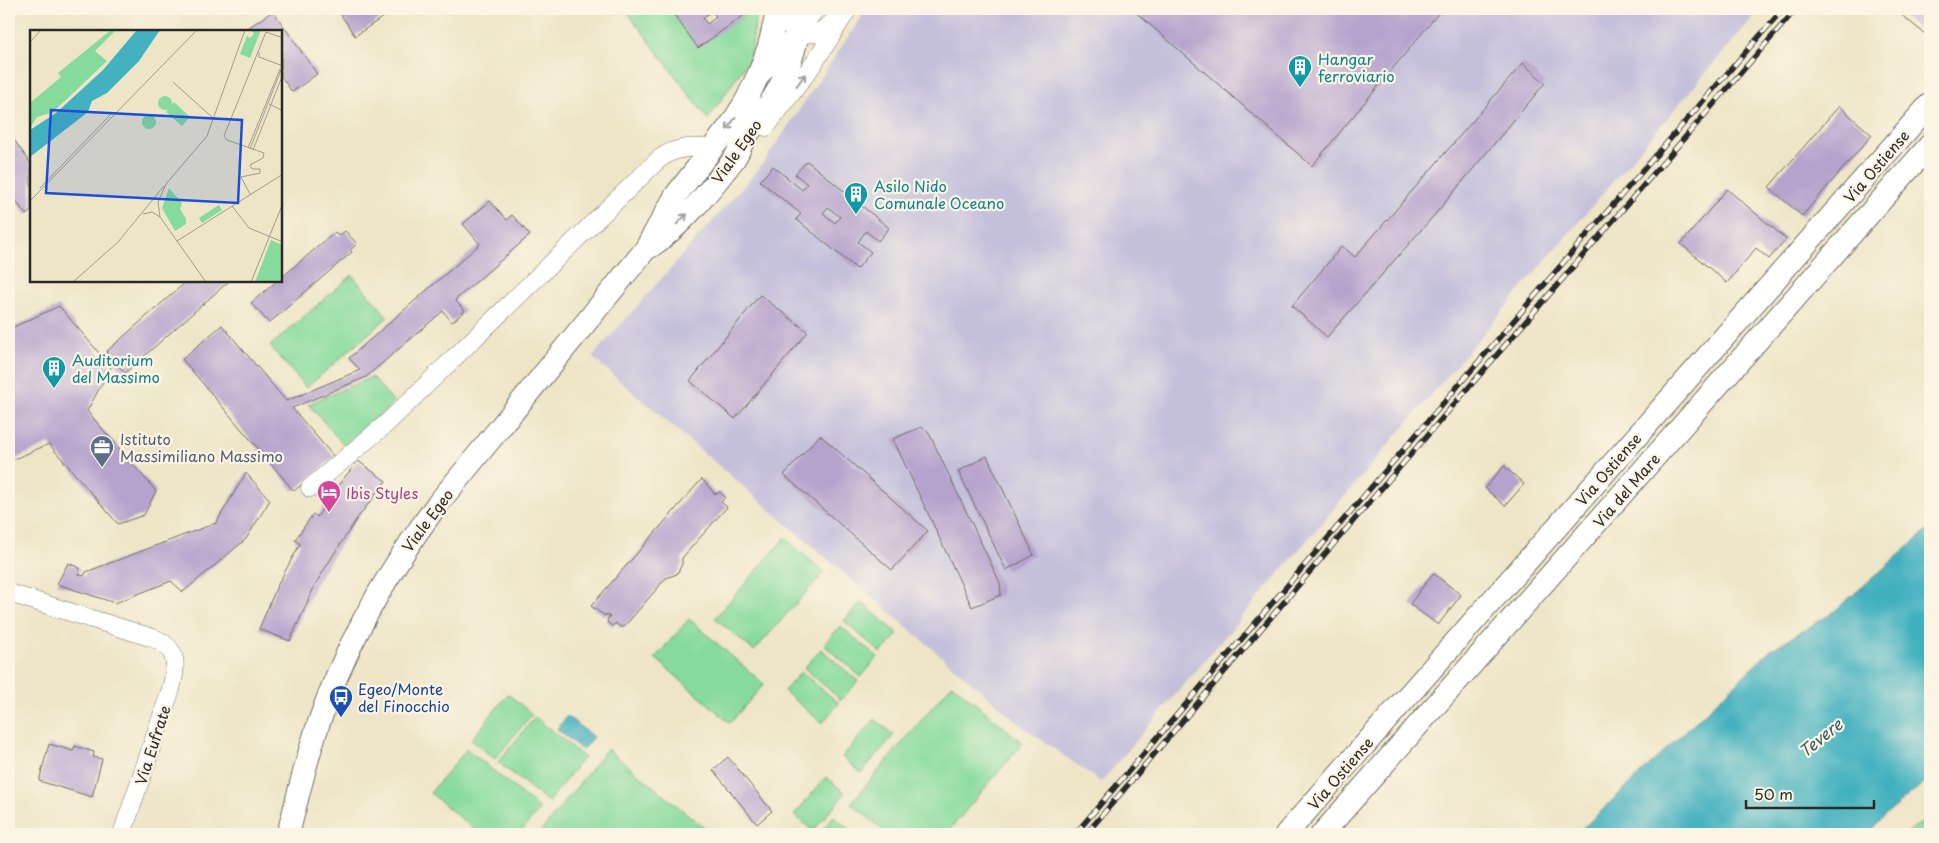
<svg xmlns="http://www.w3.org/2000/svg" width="1939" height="843" viewBox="0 0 1939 843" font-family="'Playpen Sans',sans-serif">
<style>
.industrial{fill:#c4c0db}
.green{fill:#85da9c;stroke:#588264}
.water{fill:#43b1bf;stroke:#376e75}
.building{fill:#b6a3cd;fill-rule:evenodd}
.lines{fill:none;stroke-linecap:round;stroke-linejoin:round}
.minor-casing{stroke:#6f6c62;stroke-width:19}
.major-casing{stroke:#6f6c62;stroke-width:24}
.minor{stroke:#fff;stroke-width:18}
.major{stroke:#fff;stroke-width:22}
.rail-casing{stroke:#2b2b2b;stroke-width:5.5}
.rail{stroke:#fcf5e5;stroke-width:4;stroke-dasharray:11;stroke-linecap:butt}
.oneway{stroke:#a0a0a0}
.labels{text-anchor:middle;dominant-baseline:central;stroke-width:4.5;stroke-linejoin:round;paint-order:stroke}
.culture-label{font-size:15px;fill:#0d838f;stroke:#fcf5e5;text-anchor:start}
.street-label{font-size:15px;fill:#2b2b2b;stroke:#fcf5e5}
.service-label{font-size:15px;fill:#4e5e75;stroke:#fcf5e5;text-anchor:start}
.hotel-label{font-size:15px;fill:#b23c85;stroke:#fcf5e5;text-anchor:start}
.transit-label{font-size:15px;fill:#164399;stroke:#fcf5e5;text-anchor:start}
.water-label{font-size:16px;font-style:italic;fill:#335a5f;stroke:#fcf5e5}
.inset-road{fill:none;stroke:#a09b89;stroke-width:1}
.view{fill:#1d4ed8;fill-opacity:0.15;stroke:#1d4ed8;stroke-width:2.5}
.inset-edge{fill:none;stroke:#2b2b2b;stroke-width:2.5}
</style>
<rect width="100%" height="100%" fill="#fcf5e5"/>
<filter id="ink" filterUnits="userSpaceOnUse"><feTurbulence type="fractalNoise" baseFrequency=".02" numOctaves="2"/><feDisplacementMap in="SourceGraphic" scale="10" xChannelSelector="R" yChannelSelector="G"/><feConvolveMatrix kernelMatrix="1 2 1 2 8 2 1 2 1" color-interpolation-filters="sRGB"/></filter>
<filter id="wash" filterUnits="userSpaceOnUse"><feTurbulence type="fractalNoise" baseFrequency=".0096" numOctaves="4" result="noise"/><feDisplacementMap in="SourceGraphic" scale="20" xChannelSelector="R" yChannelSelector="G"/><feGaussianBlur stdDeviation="1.12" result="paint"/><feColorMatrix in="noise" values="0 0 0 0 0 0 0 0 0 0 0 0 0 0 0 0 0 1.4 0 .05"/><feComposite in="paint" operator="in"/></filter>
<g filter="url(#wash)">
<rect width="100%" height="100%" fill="#eee5c7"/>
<!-- industrial -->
<path class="industrial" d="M 867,9 L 1760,9 L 1101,782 L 1026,729 L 592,357 L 762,165 Z"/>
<!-- green -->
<path class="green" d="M 625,9 L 670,9 L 698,47 L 744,15 L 740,9 L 757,9 L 750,58 L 708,119 Z
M 352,275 L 388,317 L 306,388 L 270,346 Z
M 372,377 L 394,402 L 345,446 L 308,404 Z
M 785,538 L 824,572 L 754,651 L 715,618 Z
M 861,602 L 898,634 L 881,653 L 844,621 Z
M 689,619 L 764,684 L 730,723 L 655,658 Z
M 840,626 L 878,657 L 861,677 L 824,645 Z
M 821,649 L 858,681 L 841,700 L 804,668 Z
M 801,672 L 839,703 L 822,723 L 784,691 Z
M 952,684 L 1023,743 L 946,834 L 888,834 L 851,803 Z
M 508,694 L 532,714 L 495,759 L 471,740 Z
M 535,717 L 584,757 L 548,802 L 498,762 Z
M 875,719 L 894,735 L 861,773 L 842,757 Z
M 467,749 L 540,809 L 519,834 L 480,834 L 430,793 Z
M 607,749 L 712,834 L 539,834 Z
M 826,777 L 845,793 L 813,831 L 794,815 Z
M 834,816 L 834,817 L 855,834 L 819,834 Z
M 1930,819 L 1930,834 L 1906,834 L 1913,828 Z"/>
<!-- water -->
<path class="water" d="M 1930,528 L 1930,778 L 1887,813 L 1867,834 L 1577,834 L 1772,649 L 1831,614 Z
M 567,716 L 593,737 L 582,750 L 557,729 Z"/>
<g id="blocks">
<!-- building -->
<path class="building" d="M 337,9 L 395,9 L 355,36 Z
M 670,9 L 740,9 L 744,15 L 698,48 ZM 712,11 L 716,17 L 707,24 L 703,18 Z
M 1132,9 L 1442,9 L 1312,166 Z
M 1894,9 L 1930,9 L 1930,38 Z
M 273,11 L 317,74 L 292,92 L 281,76 L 281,31 L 250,31 L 248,28 Z
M 1523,63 L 1545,83 L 1437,212 L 1327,337 L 1292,306 L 1342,246 L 1355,257 Z
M 1839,106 L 1872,135 L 1802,216 L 1769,187 Z
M 12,137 L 31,164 L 31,211 L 26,215 L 9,191 L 9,140 Z
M 807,161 L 889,228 L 878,241 L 866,231 L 858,242 L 871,252 L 857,269 L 796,219 L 801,214 L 760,181 L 773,166 L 802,190 L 807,184 L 795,174 ZM 828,207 L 840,217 L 835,223 L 823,213 Z
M 1727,189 L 1786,239 L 1769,259 L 1756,248 L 1727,283 L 1681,244 Z
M 490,201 L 507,220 L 512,215 L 530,235 L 455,300 L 465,311 L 452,322 L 443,311 L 366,377 L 292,408 L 334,457 L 294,491 L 182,359 L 222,325 L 286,401 L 360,370 L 349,358 L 480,244 L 463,224 Z
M 345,231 L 357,244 L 350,250 L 352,252 L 269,323 L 251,303 L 277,281 L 281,281 L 281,278 L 335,232 L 339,236 Z
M 187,281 L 229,281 L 125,373 L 106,352 Z
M 760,295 L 808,332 L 735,419 L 690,381 Z
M 59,306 L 111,367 L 87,411 L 156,491 L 144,515 L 118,524 L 49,444 L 10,461 L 9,459 L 9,329 Z
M 921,427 L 928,431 L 1000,583 L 1001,595 L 972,607 L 893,439 Z
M 820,435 L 928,531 L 892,570 L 784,475 Z
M 987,456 L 1034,555 L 1006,570 L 958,471 Z
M 358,461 L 386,481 L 356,520 L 334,554 L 315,585 L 290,641 L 259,629 L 277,586 L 300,544 L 295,540 L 313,514 L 317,517 L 336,488 Z
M 1504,466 L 1524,484 L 1505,506 L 1485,488 Z
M 246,473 L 270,500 L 246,539 L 183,592 L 171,581 L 115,603 L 57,584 L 68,563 L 80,568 L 78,574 L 84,576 L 86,572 L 216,523 Z
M 702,479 L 715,494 L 720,492 L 725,497 L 721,502 L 727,507 L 682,558 L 682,564 L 677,574 L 666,578 L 624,627 L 620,627 L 616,623 L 612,626 L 608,623 L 607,619 L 610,617 L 606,614 L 605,616 L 591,606 Z
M 1433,573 L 1461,595 L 1438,625 L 1410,604 Z
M 49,744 L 73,751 L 75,746 L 94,752 L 93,757 L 102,759 L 92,797 L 39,781 Z
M 728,757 L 772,811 L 757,824 L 713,770 Z"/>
</g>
</g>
<g filter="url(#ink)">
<use href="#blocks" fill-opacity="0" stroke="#6f6c62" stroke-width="1"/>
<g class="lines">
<!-- minor casing -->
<g class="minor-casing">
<path id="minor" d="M 778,9 L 789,25 L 801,34 L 818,33 L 837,20
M 764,72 L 816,9
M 766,127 L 814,63 L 848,9
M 310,488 L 387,423 L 659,159 C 676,146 693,147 713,148
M 9,593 L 153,638 C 179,648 177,666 171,689 L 122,834"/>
</g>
<!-- major casing -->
<g class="major-casing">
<path id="major" d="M 650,247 C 682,226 711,189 734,159 C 739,152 741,143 747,135 C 759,118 773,102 782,82 C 793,59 799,33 803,9
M 288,834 C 297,800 305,765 316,731 C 343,649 385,575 436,506 L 645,250 L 676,195 L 733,122 L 747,99 L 760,71 L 769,46 L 778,9
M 1286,834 L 1930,104
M 1322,834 L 1930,145"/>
</g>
<!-- minor -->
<use href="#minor" class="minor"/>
<!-- major -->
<use href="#major" class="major"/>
<!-- rail casing -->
<g class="rail-casing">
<path id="rail" d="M 1075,834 L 1592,229 L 1783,9
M 1086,834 L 1348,527 L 1796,9"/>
</g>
<!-- rail -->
<use href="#rail" class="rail"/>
</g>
<!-- one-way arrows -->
<defs><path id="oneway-shaft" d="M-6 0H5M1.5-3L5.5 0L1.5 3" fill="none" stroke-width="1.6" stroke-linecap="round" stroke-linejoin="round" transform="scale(1.25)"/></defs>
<g class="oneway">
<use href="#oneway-shaft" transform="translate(801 80) rotate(-54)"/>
<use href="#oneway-shaft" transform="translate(731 124) rotate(126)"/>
<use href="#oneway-shaft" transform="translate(682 219) rotate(-45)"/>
</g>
</g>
<!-- icons -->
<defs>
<g id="building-pin" transform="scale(1.25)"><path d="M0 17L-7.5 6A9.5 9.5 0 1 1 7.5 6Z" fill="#0f9aa8" stroke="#fcf5e5"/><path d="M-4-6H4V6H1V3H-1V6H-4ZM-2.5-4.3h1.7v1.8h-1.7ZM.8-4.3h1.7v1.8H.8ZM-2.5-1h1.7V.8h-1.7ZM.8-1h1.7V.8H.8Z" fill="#fff"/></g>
<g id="office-pin" transform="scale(1.25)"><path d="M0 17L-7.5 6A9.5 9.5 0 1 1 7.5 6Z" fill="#5c6f8a" stroke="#fcf5e5"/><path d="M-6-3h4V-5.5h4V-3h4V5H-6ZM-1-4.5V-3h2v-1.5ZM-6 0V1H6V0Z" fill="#fff"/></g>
<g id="hotel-pin" transform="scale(1.25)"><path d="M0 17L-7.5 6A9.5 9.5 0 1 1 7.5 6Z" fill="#d1479c" stroke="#fcf5e5"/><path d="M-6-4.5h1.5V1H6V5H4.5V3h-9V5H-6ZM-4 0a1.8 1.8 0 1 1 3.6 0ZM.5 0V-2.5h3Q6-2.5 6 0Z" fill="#fff"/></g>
<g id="bus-pin" transform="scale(1.25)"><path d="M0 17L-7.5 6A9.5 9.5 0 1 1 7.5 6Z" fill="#1a4fb4" stroke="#fcf5e5"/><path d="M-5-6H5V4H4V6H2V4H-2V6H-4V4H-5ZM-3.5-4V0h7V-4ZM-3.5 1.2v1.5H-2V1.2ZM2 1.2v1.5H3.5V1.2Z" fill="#fff"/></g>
</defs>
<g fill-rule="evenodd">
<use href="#building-pin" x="1300" y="67"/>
<use href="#building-pin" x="856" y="194"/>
<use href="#building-pin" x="54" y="368"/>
<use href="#office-pin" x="102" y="447"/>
<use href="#hotel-pin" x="329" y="492"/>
<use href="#bus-pin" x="341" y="697"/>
</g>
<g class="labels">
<!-- culture labels -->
<g class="culture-label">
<text x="1318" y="58">Hangar<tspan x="1318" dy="17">ferroviario</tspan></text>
<text x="874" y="185">Asilo Nido<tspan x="874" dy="17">Comunale Oceano</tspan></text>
<text x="72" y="359">Auditorium<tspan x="72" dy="17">del Massimo</tspan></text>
</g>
<!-- street labels -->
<g class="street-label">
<text transform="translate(736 151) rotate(-55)">Viale Egeo</text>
<text transform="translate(1876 166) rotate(-49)">Via Ostiense</text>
<text transform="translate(1608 469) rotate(-49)">Via Ostiense</text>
<text transform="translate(1626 490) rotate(-49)">Via del Mare</text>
<text transform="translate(427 520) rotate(-53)">Viale Egeo</text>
<text transform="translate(152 745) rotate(-72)">Via Eufrate</text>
<text transform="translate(1340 773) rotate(-49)">Via Ostiense</text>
</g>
<!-- service labels -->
<g class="service-label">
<text x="120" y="438">Istituto<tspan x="120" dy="17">Massimiliano Massimo</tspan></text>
</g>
<!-- hotel labels -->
<g class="hotel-label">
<text x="346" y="492">Ibis Styles</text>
</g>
<!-- transit labels -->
<g class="transit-label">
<text x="358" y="688">Egeo/Monte<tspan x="358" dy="17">del Finocchio</tspan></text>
</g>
<!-- water labels -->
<g class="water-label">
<text transform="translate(1820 737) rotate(-39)">Tevere</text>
</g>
</g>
<!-- overview -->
<g transform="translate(30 30)">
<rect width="252" height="252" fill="#eee5c7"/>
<path d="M 81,0 L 86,0 L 65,21 L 77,31 L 23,82 L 7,87 L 0,98 L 0,73 L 31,47 L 28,43 ZM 221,0 L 231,0 L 220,28 L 210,24 L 217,6 L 220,8 L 224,4 ZM128 73a7 7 0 1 1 14 0a7 7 0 1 1-14 0ZM 144,72 L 160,87 L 152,96 L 136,82 ZM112 92a7 7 0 1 1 14 0a7 7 0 1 1-14 0ZM 139,158 L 152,173 L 150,179 L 156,189 L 156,194 L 145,201 L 132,178 ZM 189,175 L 192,180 L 172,193 L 169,188 ZM 241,210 L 252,215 L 252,251 L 225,252 Z" fill="#85da9c"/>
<path d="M 130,0 L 109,31 L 77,63 L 62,71 L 58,82 L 0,127 L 0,100 L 26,83 L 73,40 L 106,1 Z" fill="#43b1bf"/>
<path class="inset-road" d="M 0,12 L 11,0M 229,22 L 229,27 L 253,36M 143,52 L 183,88M 239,74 L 253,81M 218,118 L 250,39M 220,119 L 253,35M 223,120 L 253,44M 10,158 L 83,82M 220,164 L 211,147 L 230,143 L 230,139 L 222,139 L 220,135 L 233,128 L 234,123 L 197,110 L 194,106 L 236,2 L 253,8M 0,171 L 167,0M 202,176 L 219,198 L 253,212M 113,184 L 122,182 L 130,187M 147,211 L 253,144M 43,252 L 88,212 L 134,156M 176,252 L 130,187 L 128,172 L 136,154 L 177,106 L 215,0M 221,252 L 253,173"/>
<path class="view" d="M 21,80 L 212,90 L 208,173 L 16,163 Z"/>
<rect width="252" height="252" class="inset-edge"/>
</g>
<!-- margin -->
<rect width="1939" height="843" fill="none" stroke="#fcf5e5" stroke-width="30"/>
<!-- scale -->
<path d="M1746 800v8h128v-8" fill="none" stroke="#2b2b2b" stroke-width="2.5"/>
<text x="1754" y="800" font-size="15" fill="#2b2b2b" stroke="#fcf5e5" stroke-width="4" paint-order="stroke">50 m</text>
</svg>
